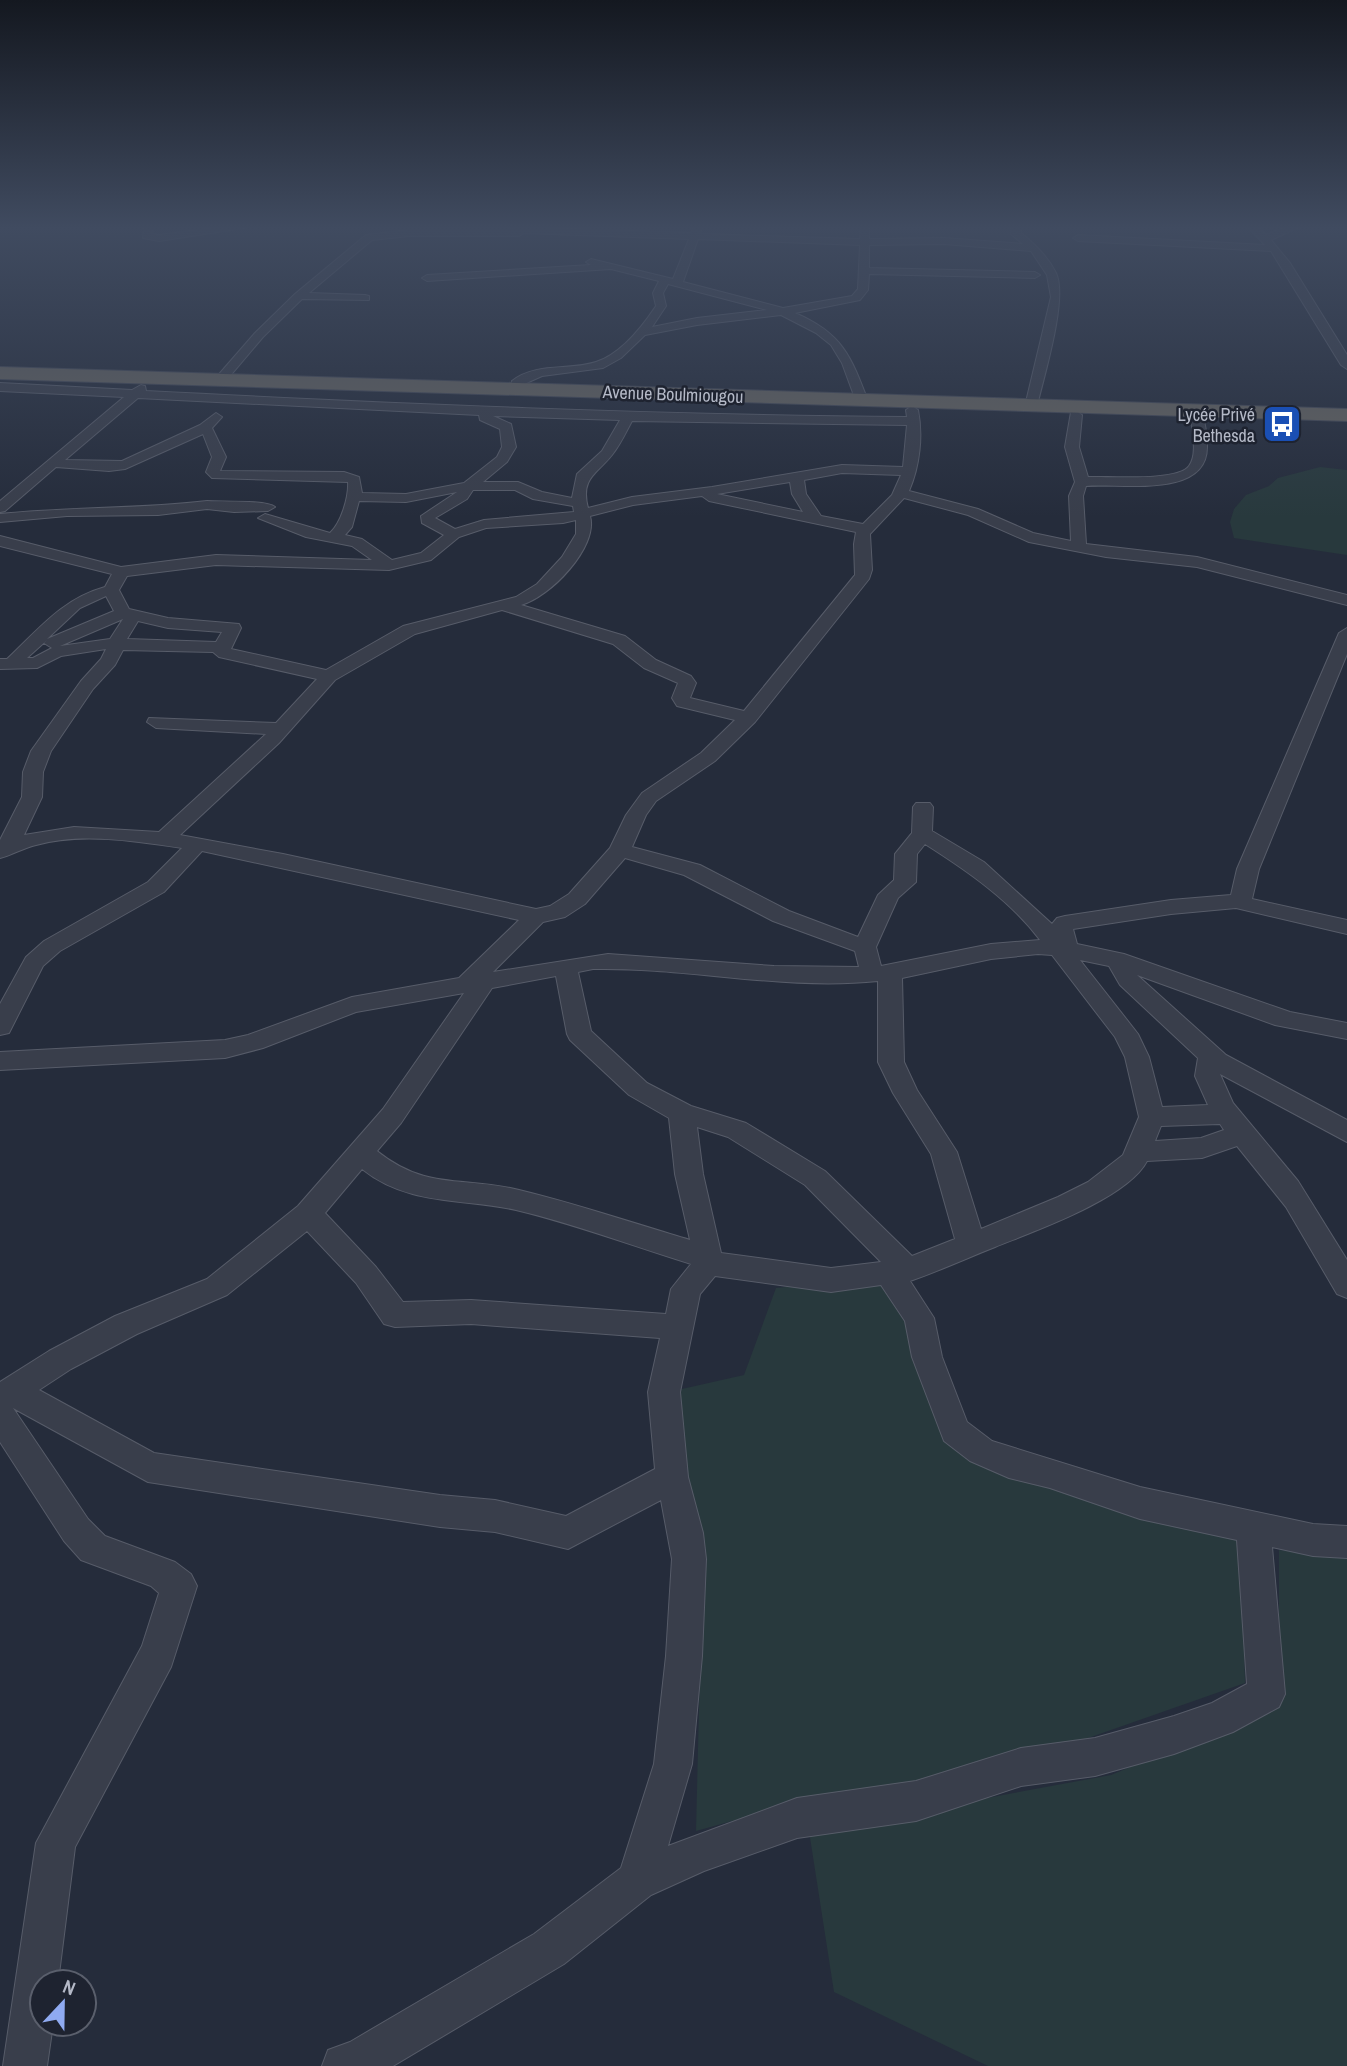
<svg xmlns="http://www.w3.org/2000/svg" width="1347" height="2066" viewBox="0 0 1347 2066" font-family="'Archivo Narrow',sans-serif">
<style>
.green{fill:#28393d}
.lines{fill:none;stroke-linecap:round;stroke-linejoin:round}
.minor-casing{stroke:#575c69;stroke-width:2}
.trunk-casing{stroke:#444956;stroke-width:2}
.minor{fill:#393e4b;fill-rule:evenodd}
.trunk{fill:#646360;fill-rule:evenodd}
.labels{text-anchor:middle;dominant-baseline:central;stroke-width:5;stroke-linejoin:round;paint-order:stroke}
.far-street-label{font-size:18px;fill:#b4b9c7;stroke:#1e2330}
.far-poi-label{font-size:18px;fill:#b4b9c7;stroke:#1e2330;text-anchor:end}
</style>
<rect width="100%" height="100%" fill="#252c3b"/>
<!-- green -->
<path class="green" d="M 1320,467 L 1347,470 L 1347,555 L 1234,538 L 1230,522 L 1234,509 L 1246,495 L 1269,486 L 1278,478 Z
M 888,1277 L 913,1316 L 918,1374 L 951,1440 L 1241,1535 L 1245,1683 L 1071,1744 L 1003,1773 L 801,1802 L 696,1831 L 703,1545 L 690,1495 L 673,1391 L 744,1375 L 776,1288 Z
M 1279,1550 L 1347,1557 L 1347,2066 L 988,2066 L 834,1992 L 809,1831 L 1111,1775 L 1279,1705 Z"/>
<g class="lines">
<!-- minor casing -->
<g class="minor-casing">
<path id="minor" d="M 144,227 L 154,227 L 151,234 L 159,235 L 222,227 L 250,227 L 159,241 L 143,238 Z
M 515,227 L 691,233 L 693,227 L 702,227 L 700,234 L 860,239 L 861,227 L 869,227 L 869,239 L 944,238 L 1023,244 L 1011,234 L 1011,227 L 1021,227 L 1021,233 C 1035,244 1048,257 1056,273 C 1068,298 1044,376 1037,406 L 1031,410 L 1025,406 L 1051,297 L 1047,275 L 1031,251 L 944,244 L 869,245 L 869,268 L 1035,272 L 1040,275 L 1035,278 L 869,274 L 868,290 L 860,300 L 795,313 C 842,333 851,356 868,401 L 862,405 L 856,401 L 842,363 L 831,345 L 816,333 L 781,315 L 697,325 L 645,335 L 621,358 L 603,368 L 542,376 L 522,385 L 521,392 L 513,392 L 512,381 C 536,362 569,371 596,362 C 621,354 642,327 656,306 L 653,293 L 659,281 L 611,269 L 427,281 L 422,278 L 427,275 L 591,265 L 586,262 L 591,259 L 673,279 L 689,239 L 524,233 L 519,236 L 409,236 L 372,240 L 309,293 L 365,295 L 369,296 L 369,300 L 302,299 L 263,337 L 224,383 L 214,380 L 255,333 L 295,294 L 366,235 L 409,230 L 511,230 ZM 698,239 L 860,245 L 858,289 L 852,296 L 783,308 L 683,282 ZM 668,284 L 767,310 L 697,318 L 652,327 L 666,306 L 663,293 Z
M 1248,227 L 1258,227 L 1266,235 L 1286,227 L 1299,227 L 1271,240 L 1290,263 L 1347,355 L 1347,369 L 1341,365 L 1271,251 L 1078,241 L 1073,238 L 1078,235 L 1265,245 Z
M 0,383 L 132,390 L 141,385 L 145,386 L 146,391 C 400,404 653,415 907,417 L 906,410 L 912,406 L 918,410 C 923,435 920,466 909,491 L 978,509 L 1033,533 L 1071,541 L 1069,496 L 1075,482 L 1065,447 L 1071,412 L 1076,411 L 1082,415 L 1079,447 L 1088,477 C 1108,476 1178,482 1189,466 C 1198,454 1192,432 1191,418 L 1197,414 L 1202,415 C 1206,425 1207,437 1207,447 C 1207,499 1121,483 1086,486 L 1083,496 L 1086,544 L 1197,557 L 1347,595 L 1347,605 L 1197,567 L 1106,557 L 1029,542 L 968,515 L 904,498 L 870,534 L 872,570 L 869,579 L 755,722 L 715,761 L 656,801 L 646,815 L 632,847 L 700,865 L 789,911 L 858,937 L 878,895 L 894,880 L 895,854 L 912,833 L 913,807 L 916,803 L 930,803 L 933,807 L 932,831 L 984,862 L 1052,924 L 1057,918 L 1065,916 L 1171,900 L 1231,895 L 1237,869 L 1339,633 L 1347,628 L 1347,654 L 1259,869 L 1252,899 L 1347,920 L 1347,934 L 1236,908 L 1171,914 L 1073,929 L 1077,944 L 1124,954 L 1290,1012 L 1347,1023 L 1347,1039 L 1275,1025 L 1137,975 L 1226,1055 L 1347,1120 L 1347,1142 L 1220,1074 L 1233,1103 L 1298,1181 L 1347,1260 L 1347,1298 L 1337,1294 L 1286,1207 L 1237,1146 L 1202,1158 L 1147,1161 C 1127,1199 1034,1231 995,1247 C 967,1258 939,1271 910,1281 L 934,1318 L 942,1357 L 967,1422 L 992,1441 L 1140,1487 L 1313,1524 L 1347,1526 L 1347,1558 L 1313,1556 L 1272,1547 L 1285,1694 L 1279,1707 L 1233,1732 L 1174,1754 L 1095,1776 L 1021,1786 L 916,1821 L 797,1838 L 704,1871 L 651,1895 L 564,1964 L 393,2066 L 322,2066 L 328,2050 L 350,2042 L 534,1934 L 621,1868 L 654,1764 L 666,1656 L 672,1559 L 661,1500 L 568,1549 L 495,1532 L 440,1527 L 148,1482 L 13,1408 L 88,1519 L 105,1536 L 175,1562 L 191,1574 L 197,1586 L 171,1667 L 75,1847 L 58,1982 L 42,1982 L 42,2024 L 53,2024 L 47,2066 L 3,2066 L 36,1843 L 142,1646 L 159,1593 L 151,1586 L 81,1560 L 64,1541 L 0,1442 L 0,1382 L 49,1351 L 115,1316 L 207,1279 L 298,1206 L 383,1109 L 464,993 L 356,1012 L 263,1048 L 225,1058 L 0,1070 L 0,1052 L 225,1040 L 248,1035 L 352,997 L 459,978 L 519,920 L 202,851 L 164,892 L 60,951 L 43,966 L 9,1033 L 0,1035 L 0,1004 L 26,957 L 44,941 L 148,882 L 182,848 C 137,841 80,832 36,845 C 23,848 12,855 0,858 L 0,840 L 22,797 L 23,772 L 31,751 L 81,681 L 101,659 L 106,649 L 61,656 L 37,668 L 0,669 L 0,659 L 7,659 C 39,629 62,599 105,587 L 112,574 L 0,546 L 0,536 L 121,567 L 216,555 L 372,560 L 352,546 L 306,537 L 258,518 L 265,514 L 330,533 C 341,523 349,497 348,482 L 212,478 L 206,472 L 212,457 L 203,434 L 125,469 L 109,471 L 56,467 L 5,511 L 0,512 L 0,501 L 124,397 L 0,391 ZM 138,398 L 479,415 L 480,420 L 500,429 L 502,447 L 497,457 L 464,483 L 406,494 L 362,493 L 359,477 L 344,472 L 220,471 L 226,457 L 212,428 L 222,417 L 216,413 L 200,425 L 122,461 L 65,460 ZM 493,416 L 620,420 L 602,451 L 577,474 L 572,498 L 542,492 L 518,482 L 483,482 L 507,462 L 516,447 L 511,424 ZM 632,421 L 907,425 L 903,467 L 842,465 L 712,487 L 632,497 L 588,508 C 580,478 597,474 612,455 C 620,445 626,432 632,421 ZM 842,473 L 901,475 L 892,495 L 863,524 L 821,516 L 806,494 L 804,480 ZM 790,482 L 792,494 L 803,512 L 717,494 ZM 473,490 L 515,490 L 533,499 L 573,506 L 574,512 L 484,520 L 455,529 L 435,518 L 467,499 ZM 457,492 L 421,516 L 422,523 L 444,535 L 421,553 L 392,560 L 362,539 L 345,535 L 352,527 L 359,501 L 406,502 ZM 702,496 L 709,501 L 856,532 L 854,544 L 855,575 L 744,711 L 690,698 L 696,683 L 691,676 L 656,660 L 625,636 L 521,605 C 549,598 599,547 590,516 L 633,505 ZM 576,520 L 576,534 L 562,557 L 537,584 L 516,597 L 403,626 L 326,670 L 231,649 L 241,628 L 239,624 L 168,618 L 129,609 L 119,590 L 127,576 L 216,565 L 389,570 L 431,560 L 459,537 L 486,528 L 563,523 ZM 106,596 L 114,611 L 47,639 L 80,608 ZM 502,610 L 613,644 L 644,668 L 678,683 L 672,698 L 677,706 L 735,720 L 701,753 L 642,793 L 626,815 L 610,848 L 569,894 L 550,906 L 536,909 L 283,854 L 180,835 L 279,743 L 335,680 L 415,634 ZM 123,619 L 110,639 L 60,646 ZM 138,621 L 168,628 L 222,632 L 216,642 L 127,639 ZM 47,640 L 44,643 L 52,648 L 33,658 L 27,658 ZM 123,650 L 213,652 L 219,657 L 317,679 L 276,723 L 149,718 L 147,722 L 156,728 L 266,734 L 159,832 L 74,827 L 24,835 L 42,797 L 43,772 L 51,751 L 93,689 L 115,665 ZM 925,844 C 966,870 1010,900 1040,940 L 991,944 L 881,966 L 876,947 L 898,898 L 916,882 L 917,854 ZM 625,858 L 684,875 L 773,921 L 855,951 L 859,967 L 774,966 L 608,954 L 493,972 L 543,922 L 565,917 L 585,904 ZM 1038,954 L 1052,955 L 1115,1037 L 1125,1057 L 1139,1117 L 1123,1155 L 1088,1182 L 1058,1197 L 981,1229 L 957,1152 L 917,1090 L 904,1062 L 902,978 L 991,959 ZM 1080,960 L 1109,966 L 1120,985 L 1198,1058 L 1195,1076 L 1208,1105 L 1162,1107 L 1149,1057 L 1138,1034 ZM 593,969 C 688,967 783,991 878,981 L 878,1062 L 893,1093 L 931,1154 L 955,1239 L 912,1256 L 825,1171 L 746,1123 L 691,1106 L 647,1083 L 591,1031 L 578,972 ZM 556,976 L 567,1034 L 570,1040 L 629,1095 L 669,1118 L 675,1174 L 690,1240 C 633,1223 577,1204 519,1190 C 463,1176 427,1191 377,1151 L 401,1123 L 492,988 ZM 1220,1124 L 1224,1130 L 1201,1138 L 1155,1141 L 1161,1126 ZM 697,1127 L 728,1137 L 805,1185 L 881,1262 L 831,1268 L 721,1253 L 703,1174 ZM 362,1169 C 408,1206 462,1198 516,1210 C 575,1224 633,1246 691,1264 L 671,1289 L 666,1314 L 471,1300 L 403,1302 L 376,1267 L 325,1213 ZM 307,1231 L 356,1283 L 384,1324 L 395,1327 L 471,1324 L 660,1338 L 648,1392 L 655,1469 L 566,1516 L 495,1500 L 440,1495 L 154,1453 L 39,1390 L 71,1369 L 137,1334 L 227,1295 ZM 715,1276 L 831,1292 L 881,1285 L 905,1321 L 912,1357 L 944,1441 L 970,1461 L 1009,1478 L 1050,1488 L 1140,1519 L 1237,1540 L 1247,1684 L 1212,1703 L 1174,1716 L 1095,1738 L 1021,1748 L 916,1781 L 797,1798 L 668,1846 L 692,1764 L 702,1656 L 706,1559 L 703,1533 L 688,1477 L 680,1392 L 700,1294 Z
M 207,501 C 222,502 267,500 275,507 L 268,511 L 234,512 L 207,509 L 158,515 L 67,516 L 0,522 L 0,514 C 69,507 138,509 207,501 Z"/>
</g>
<!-- trunk casing -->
<g class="trunk-casing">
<path id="trunk" d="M 0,367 L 1347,409 L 1347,421 L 0,379 Z"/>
</g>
<!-- minor -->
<use href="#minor" class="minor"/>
<!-- trunk -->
<use href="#trunk" class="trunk"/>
</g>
<!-- sky -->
<linearGradient id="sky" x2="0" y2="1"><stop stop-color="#141820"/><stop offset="0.44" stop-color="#404b60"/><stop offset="1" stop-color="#404b60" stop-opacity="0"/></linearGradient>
<rect width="1347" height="517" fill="url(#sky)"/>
<!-- icons -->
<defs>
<g id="bus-square" transform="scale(2.0125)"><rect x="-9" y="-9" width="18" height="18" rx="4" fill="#1a4fb4" stroke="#1e2330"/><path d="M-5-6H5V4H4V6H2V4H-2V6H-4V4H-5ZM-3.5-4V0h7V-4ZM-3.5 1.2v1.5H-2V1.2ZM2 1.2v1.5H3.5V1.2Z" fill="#fff"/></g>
</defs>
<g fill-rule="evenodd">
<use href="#bus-square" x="1282" y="424"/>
</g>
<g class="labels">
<!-- far-street labels -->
<g class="far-street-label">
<text transform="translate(673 394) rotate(2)">Avenue Boulmiougou</text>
</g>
<!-- far-poi labels -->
<g class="far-poi-label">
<text x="1255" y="414">Lycée Privé<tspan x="1255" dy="21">Bethesda</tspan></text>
</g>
</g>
<!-- north arrow -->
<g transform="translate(63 2003) rotate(22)"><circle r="33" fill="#1e2330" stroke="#5a5f6c" stroke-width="2"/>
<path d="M0-5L12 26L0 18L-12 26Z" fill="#8faaf1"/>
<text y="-10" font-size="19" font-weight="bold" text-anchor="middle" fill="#b4b9c7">N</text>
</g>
</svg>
